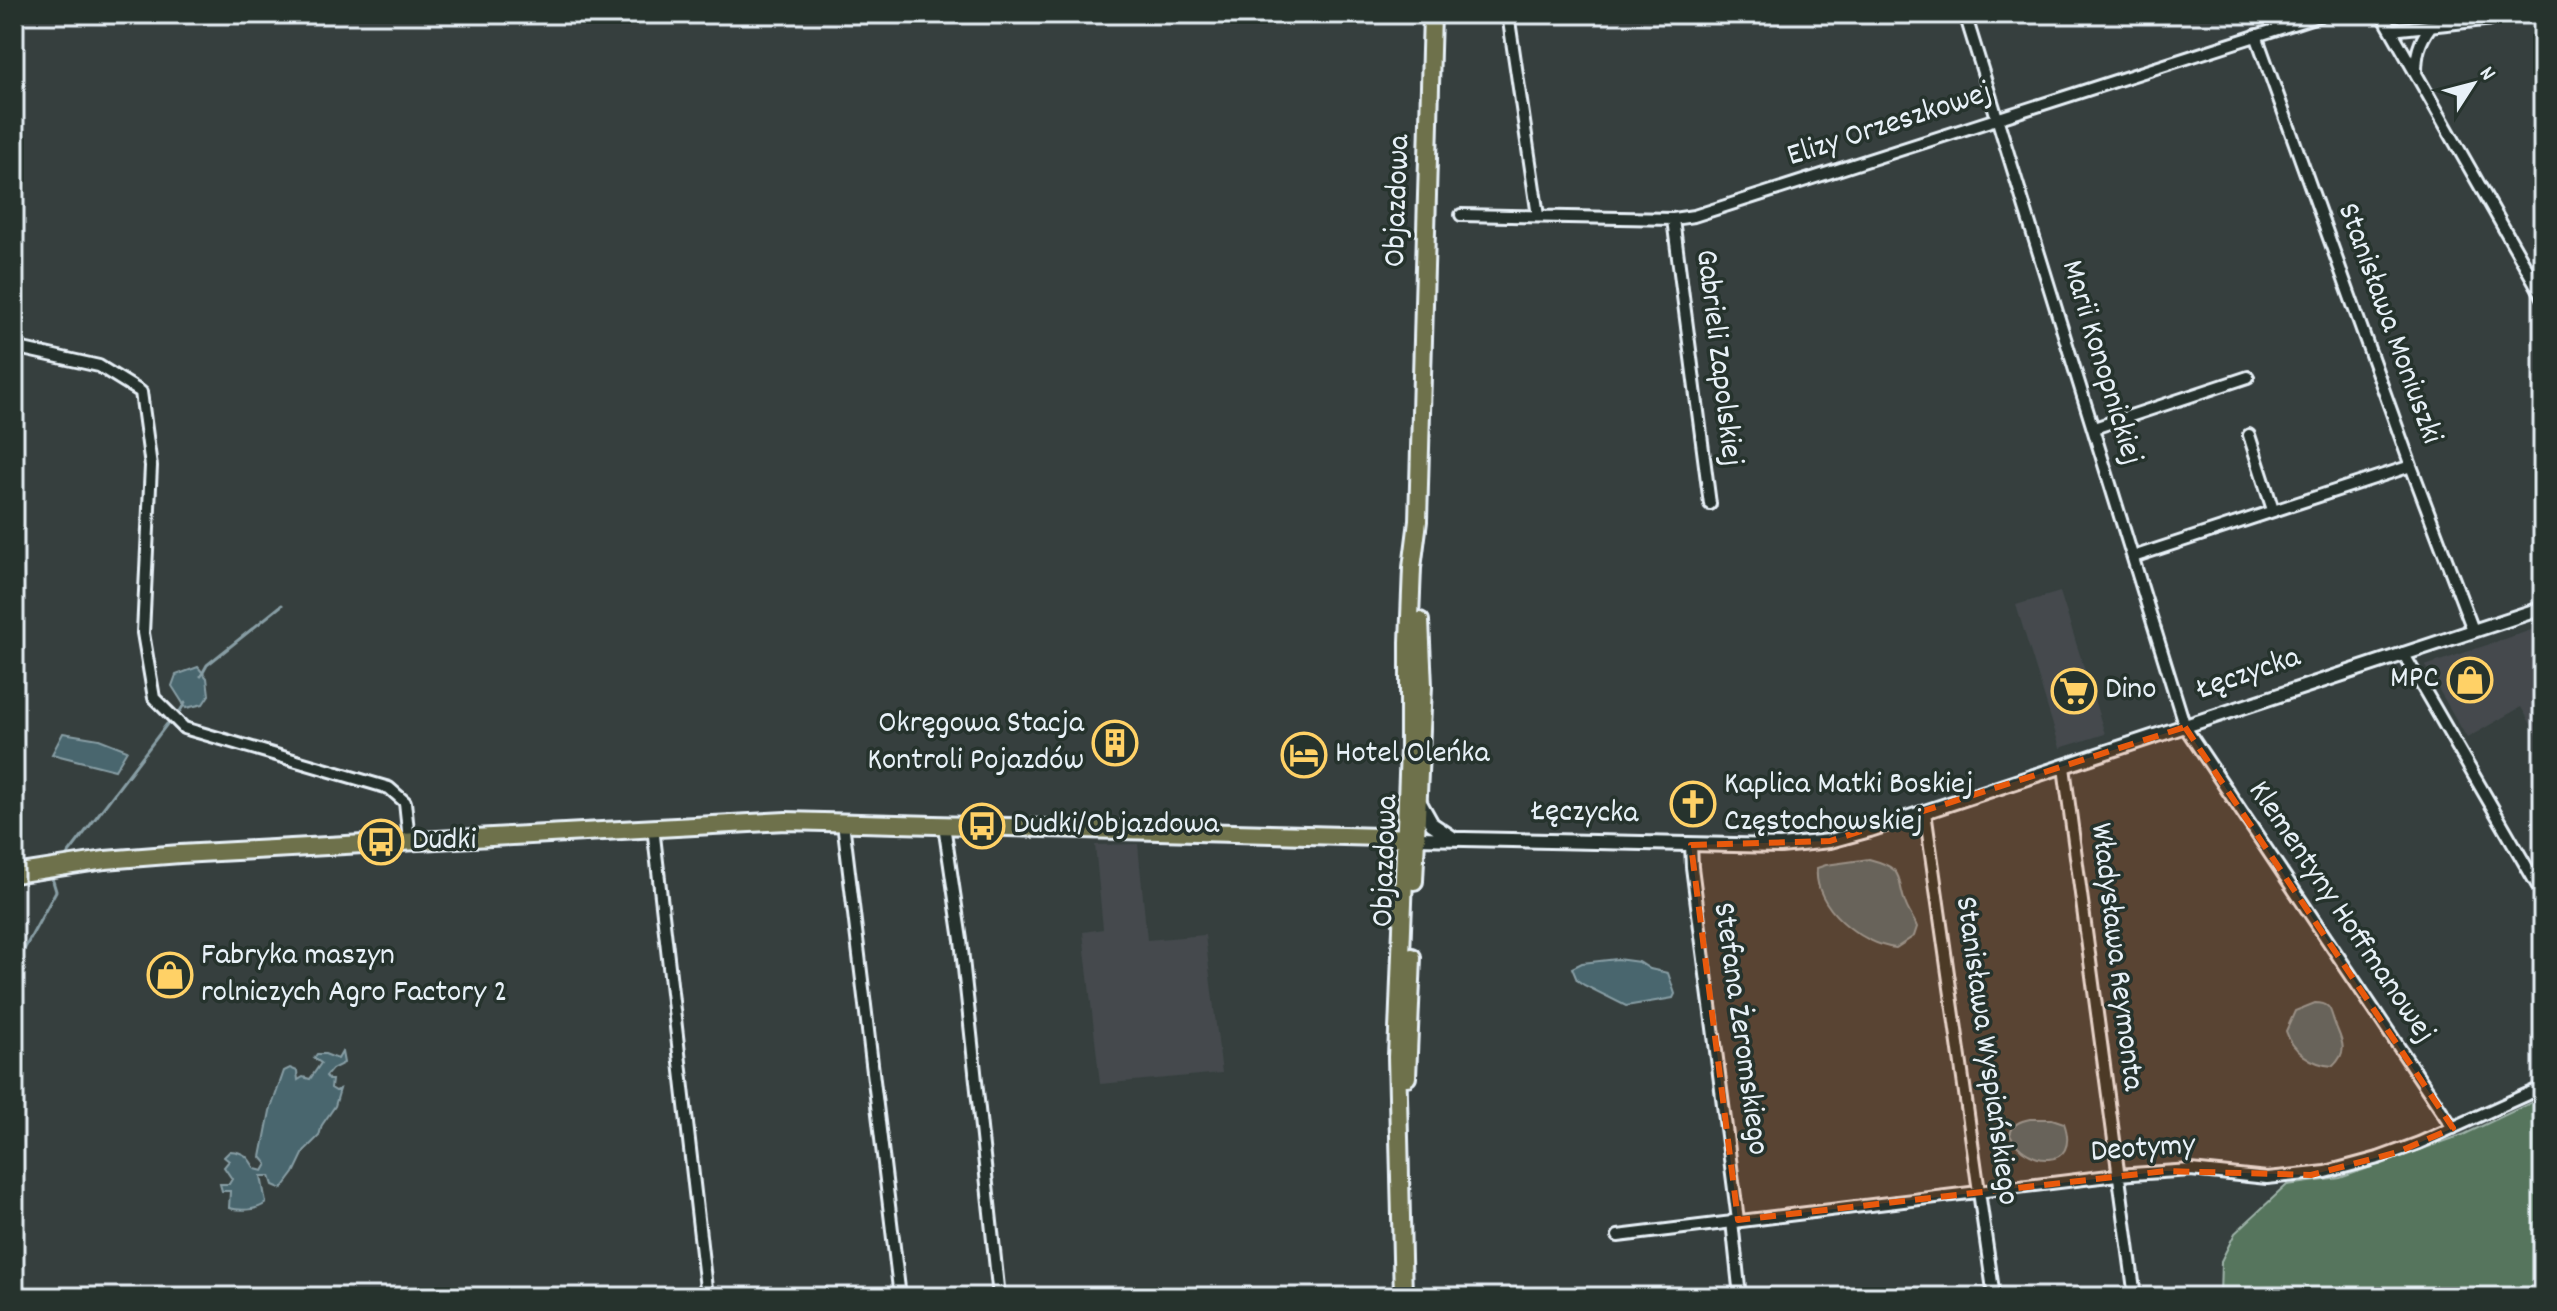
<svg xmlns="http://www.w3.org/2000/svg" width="2557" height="1311" viewBox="0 0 2557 1311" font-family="Dekko,sans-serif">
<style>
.built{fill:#444a4d}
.green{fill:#56755d;stroke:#9fb3aa;stroke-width:2}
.water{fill:#48666e;stroke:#889ea5;stroke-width:2}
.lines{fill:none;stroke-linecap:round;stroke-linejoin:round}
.stream{stroke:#889ea5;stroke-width:3}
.minor-casing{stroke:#e8f1f8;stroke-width:16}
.tertiary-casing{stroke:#e8f1f8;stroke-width:18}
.primary-casing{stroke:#e8f1f8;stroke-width:22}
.minor{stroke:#26332d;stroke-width:10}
.tertiary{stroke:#26332d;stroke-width:12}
.primary{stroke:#6e714b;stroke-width:16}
.marked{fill:#e8590c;fill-opacity:0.2;stroke:#e8590c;stroke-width:6;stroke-dasharray:16 10;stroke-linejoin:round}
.labels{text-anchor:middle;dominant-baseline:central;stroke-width:7;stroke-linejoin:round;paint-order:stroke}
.street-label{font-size:32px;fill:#e8f1f8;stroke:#26332d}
.poi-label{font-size:32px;fill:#e8f1f8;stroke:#26332d;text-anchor:start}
</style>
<rect width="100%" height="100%" fill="#363f3e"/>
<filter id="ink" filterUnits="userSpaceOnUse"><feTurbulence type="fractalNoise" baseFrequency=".0125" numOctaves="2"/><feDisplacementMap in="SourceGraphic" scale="16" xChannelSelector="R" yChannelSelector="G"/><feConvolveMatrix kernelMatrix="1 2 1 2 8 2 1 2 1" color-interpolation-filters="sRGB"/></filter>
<g filter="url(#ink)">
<!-- built -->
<path class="built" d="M 2060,592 L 2105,734 L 2060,748 L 2016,605 Z
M 2543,626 L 2543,745 L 2521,707 L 2467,738 L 2425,666 Z
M 1138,844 L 1147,940 L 1205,935 L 1222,1073 L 1100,1084 L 1083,932 L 1103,929 L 1095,845 Z"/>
<!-- green -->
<path class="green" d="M 2543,1097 L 2543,1297 L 2220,1297 L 2221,1261 L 2235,1233 L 2287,1185 L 2340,1178 L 2465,1134 Z"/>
<!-- water -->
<path class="water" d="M 198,667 L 207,678 L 209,695 L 203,704 L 186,708 L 172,686 L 176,675 Z
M 63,733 L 99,739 L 127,750 L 115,770 L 52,754 Z
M 1869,859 C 1907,869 1895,877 1906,905 C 1909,913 1914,919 1917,927 L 1914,936 L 1896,948 C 1861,944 1813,907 1817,868 L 1826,865 Z
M 1617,959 L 1639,962 L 1650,969 L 1668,973 L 1675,994 L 1673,998 L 1626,1006 L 1584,985 L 1577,980 L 1572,968 L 1582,963 Z
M 2315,1003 C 2332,1003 2330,1011 2335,1024 C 2342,1041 2349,1051 2333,1066 C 2312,1065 2292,1051 2286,1031 L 2295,1011 Z
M 342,1052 L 344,1063 L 332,1069 L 326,1076 L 329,1080 L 332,1080 L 331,1088 L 336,1091 L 340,1089 L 335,1106 L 322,1125 L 319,1136 L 305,1150 L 294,1173 L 282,1189 L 273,1185 L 270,1176 L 261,1176 L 266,1203 C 256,1211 240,1211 229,1208 L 230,1191 L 222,1191 L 220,1184 L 229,1184 L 232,1179 L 224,1167 L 229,1161 L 224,1157 L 230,1151 C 244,1152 248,1156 255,1169 L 263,1171 L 267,1164 L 261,1157 L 270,1111 L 284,1071 L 290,1068 L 297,1071 L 298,1080 L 303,1077 L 310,1079 L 321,1063 L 314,1058 L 317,1054 L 325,1054 L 338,1059 Z
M 2030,1119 L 2052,1119 L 2064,1123 C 2081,1171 2025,1167 2010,1135 C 2012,1124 2020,1121 2030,1119 Z"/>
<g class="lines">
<!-- stream -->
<path class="stream" d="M 201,676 L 207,665 L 282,605
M 180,711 L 185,703
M 63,861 L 167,724
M 14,968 L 56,891 L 52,878 L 54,874"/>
<!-- minor casing -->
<g class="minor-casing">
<path id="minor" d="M 1508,14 L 1538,216
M 1965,14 L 2185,727 L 2453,1128
M 2382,14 L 2543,297
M 2391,30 L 2540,14
M 2256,35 L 2411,466 L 2473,630
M 2416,73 C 2416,54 2419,42 2430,27
M 1461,215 L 1673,219 L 1694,216 L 2324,14
M 1673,219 L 1710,504
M 14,347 L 99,366 L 141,392 L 151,466 L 143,633 L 154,698 L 184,728 L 389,788 L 405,802 L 409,840
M 2094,428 L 2248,377
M 2249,435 L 2273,510
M 2133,557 L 2411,466
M 2403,653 L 2543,895
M 2064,767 L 2135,1297
M 1925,812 L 1994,1297
M 843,822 L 900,1297
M 944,825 L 961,940 L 999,1297
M 653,827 L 707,1297
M 1691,845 L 1692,867 L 1738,1220
M 1732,1221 L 1740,1297
M 1618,1236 L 2117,1175 L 2191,1170 L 2267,1178 L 2326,1172 L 2378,1158 L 2419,1143 L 2543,1087"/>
</g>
<!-- tertiary casing -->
<g class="tertiary-casing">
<path id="tertiary" d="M 1418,799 L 1432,824 L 1453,838
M 1417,838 L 1780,846 L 1830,841 L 1870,830 L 2543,608"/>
</g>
<!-- primary casing -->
<g class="primary-casing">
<path id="primary" d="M 14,874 L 105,860 L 180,854 L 786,821 L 1417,838
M 1414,881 L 1423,686 L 1420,621
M 1407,1077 L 1412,957
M 1403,1297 L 1397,1057 L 1409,749 L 1409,642 L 1412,568 L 1418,521 L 1432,14"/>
</g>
<!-- minor -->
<use href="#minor" class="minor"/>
<!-- tertiary -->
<use href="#tertiary" class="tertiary"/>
<!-- primary -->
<use href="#primary" class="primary"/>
</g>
</g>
<!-- marked area -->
<path class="marked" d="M 2185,727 L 2453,1128 L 2398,1152 L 2311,1175 L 2166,1171 L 1738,1220 L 1691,845 L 1830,841 Z"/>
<!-- icons -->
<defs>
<g id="shop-ring" transform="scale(2.3)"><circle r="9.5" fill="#26332d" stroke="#ffd166" stroke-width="1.5"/><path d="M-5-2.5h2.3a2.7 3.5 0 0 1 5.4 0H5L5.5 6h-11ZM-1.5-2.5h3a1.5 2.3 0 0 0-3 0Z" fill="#ffd166"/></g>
<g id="supermarket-ring" transform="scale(2.3)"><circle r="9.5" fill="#26332d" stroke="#ffd166" stroke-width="1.5"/><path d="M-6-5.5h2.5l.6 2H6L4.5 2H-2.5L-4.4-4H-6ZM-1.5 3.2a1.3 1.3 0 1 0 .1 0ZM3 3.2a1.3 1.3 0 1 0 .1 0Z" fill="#ffd166"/></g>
<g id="building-ring" transform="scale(2.3)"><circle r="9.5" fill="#26332d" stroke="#ffd166" stroke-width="1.5"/><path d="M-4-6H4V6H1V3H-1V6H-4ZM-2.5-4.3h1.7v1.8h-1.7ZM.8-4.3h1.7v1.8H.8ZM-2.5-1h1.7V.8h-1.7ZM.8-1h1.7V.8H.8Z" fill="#ffd166"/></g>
<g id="hotel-ring" transform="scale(2.3)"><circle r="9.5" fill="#26332d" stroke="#ffd166" stroke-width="1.5"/><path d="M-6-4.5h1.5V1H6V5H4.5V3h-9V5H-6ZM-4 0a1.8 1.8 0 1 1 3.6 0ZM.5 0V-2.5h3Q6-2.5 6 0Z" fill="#ffd166"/></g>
<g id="church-ring" transform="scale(2.3)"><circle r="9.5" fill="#26332d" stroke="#ffd166" stroke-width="1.5"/><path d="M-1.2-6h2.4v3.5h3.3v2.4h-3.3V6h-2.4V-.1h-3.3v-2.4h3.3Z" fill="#ffd166"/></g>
<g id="bus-ring" transform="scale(2.3)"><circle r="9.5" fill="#26332d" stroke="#ffd166" stroke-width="1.5"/><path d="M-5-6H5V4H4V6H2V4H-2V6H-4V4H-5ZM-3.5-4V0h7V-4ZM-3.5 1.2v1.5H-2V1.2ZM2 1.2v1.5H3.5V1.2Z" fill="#ffd166"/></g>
</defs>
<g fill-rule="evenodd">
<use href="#shop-ring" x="2470" y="680"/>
<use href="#supermarket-ring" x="2074" y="691"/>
<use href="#building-ring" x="1115" y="743"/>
<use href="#hotel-ring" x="1304" y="755"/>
<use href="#church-ring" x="1693" y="804"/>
<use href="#bus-ring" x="982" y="826"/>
<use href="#bus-ring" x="381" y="842"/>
<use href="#shop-ring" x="170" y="975"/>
</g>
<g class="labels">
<!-- street labels -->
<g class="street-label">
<text transform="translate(1890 126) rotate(-18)">Elizy Orzeszkowej</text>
<text transform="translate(1399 201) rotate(-88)">Objazdowa</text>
<text transform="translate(2388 324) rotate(70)">Stanisława Moniuszki</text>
<text transform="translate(1717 358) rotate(83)">Gabrieli Zapolskiej</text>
<text transform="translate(2100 363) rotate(73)">Marii Konopnickiej</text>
<text transform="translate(2249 675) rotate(-19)">Łęczycka</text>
<text transform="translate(1585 814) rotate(1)">Łęczycka</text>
<text transform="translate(1387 861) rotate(-88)">Objazdowa</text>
<text transform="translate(2340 913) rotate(56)">Klementyny Hoffmanowej</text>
<text transform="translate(2115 957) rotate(83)">Władysława Reymonta</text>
<text transform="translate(1739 1029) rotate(82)">Stefana Żeromskiego</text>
<text transform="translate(1985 1051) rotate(82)">Stanisława Wyspiańskiego</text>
<text transform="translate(2143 1150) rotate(-4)">Deotymy</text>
</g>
<!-- poi labels -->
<g class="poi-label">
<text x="2439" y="680" text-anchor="end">MPC</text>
<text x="2105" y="691">Dino</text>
<text x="1084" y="725" text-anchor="end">Okręgowa Stacja<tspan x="1084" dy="37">Kontroli Pojazdów</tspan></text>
<text x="1335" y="755">Hotel Oleńka</text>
<text x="1724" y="786">Kaplica Matki Boskiej<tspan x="1724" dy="37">Częstochowskiej</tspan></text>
<text x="1013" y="826">Dudki/Objazdowa</text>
<text x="412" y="842">Dudki</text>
<text x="201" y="957">Fabryka maszyn<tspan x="201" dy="37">rolniczych Agro Factory 2</tspan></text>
</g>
</g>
<!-- margin -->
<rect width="2557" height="1311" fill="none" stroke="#26332d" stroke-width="48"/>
<rect x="24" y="24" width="2509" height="1263" fill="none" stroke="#e8f1f8" stroke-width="3" filter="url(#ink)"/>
<!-- north arrow -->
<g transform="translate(2473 84) rotate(54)" stroke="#26332d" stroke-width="6" paint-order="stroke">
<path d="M0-6L14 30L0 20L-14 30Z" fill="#e8f1f8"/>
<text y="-12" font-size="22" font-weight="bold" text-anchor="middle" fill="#e8f1f8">N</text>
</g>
</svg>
